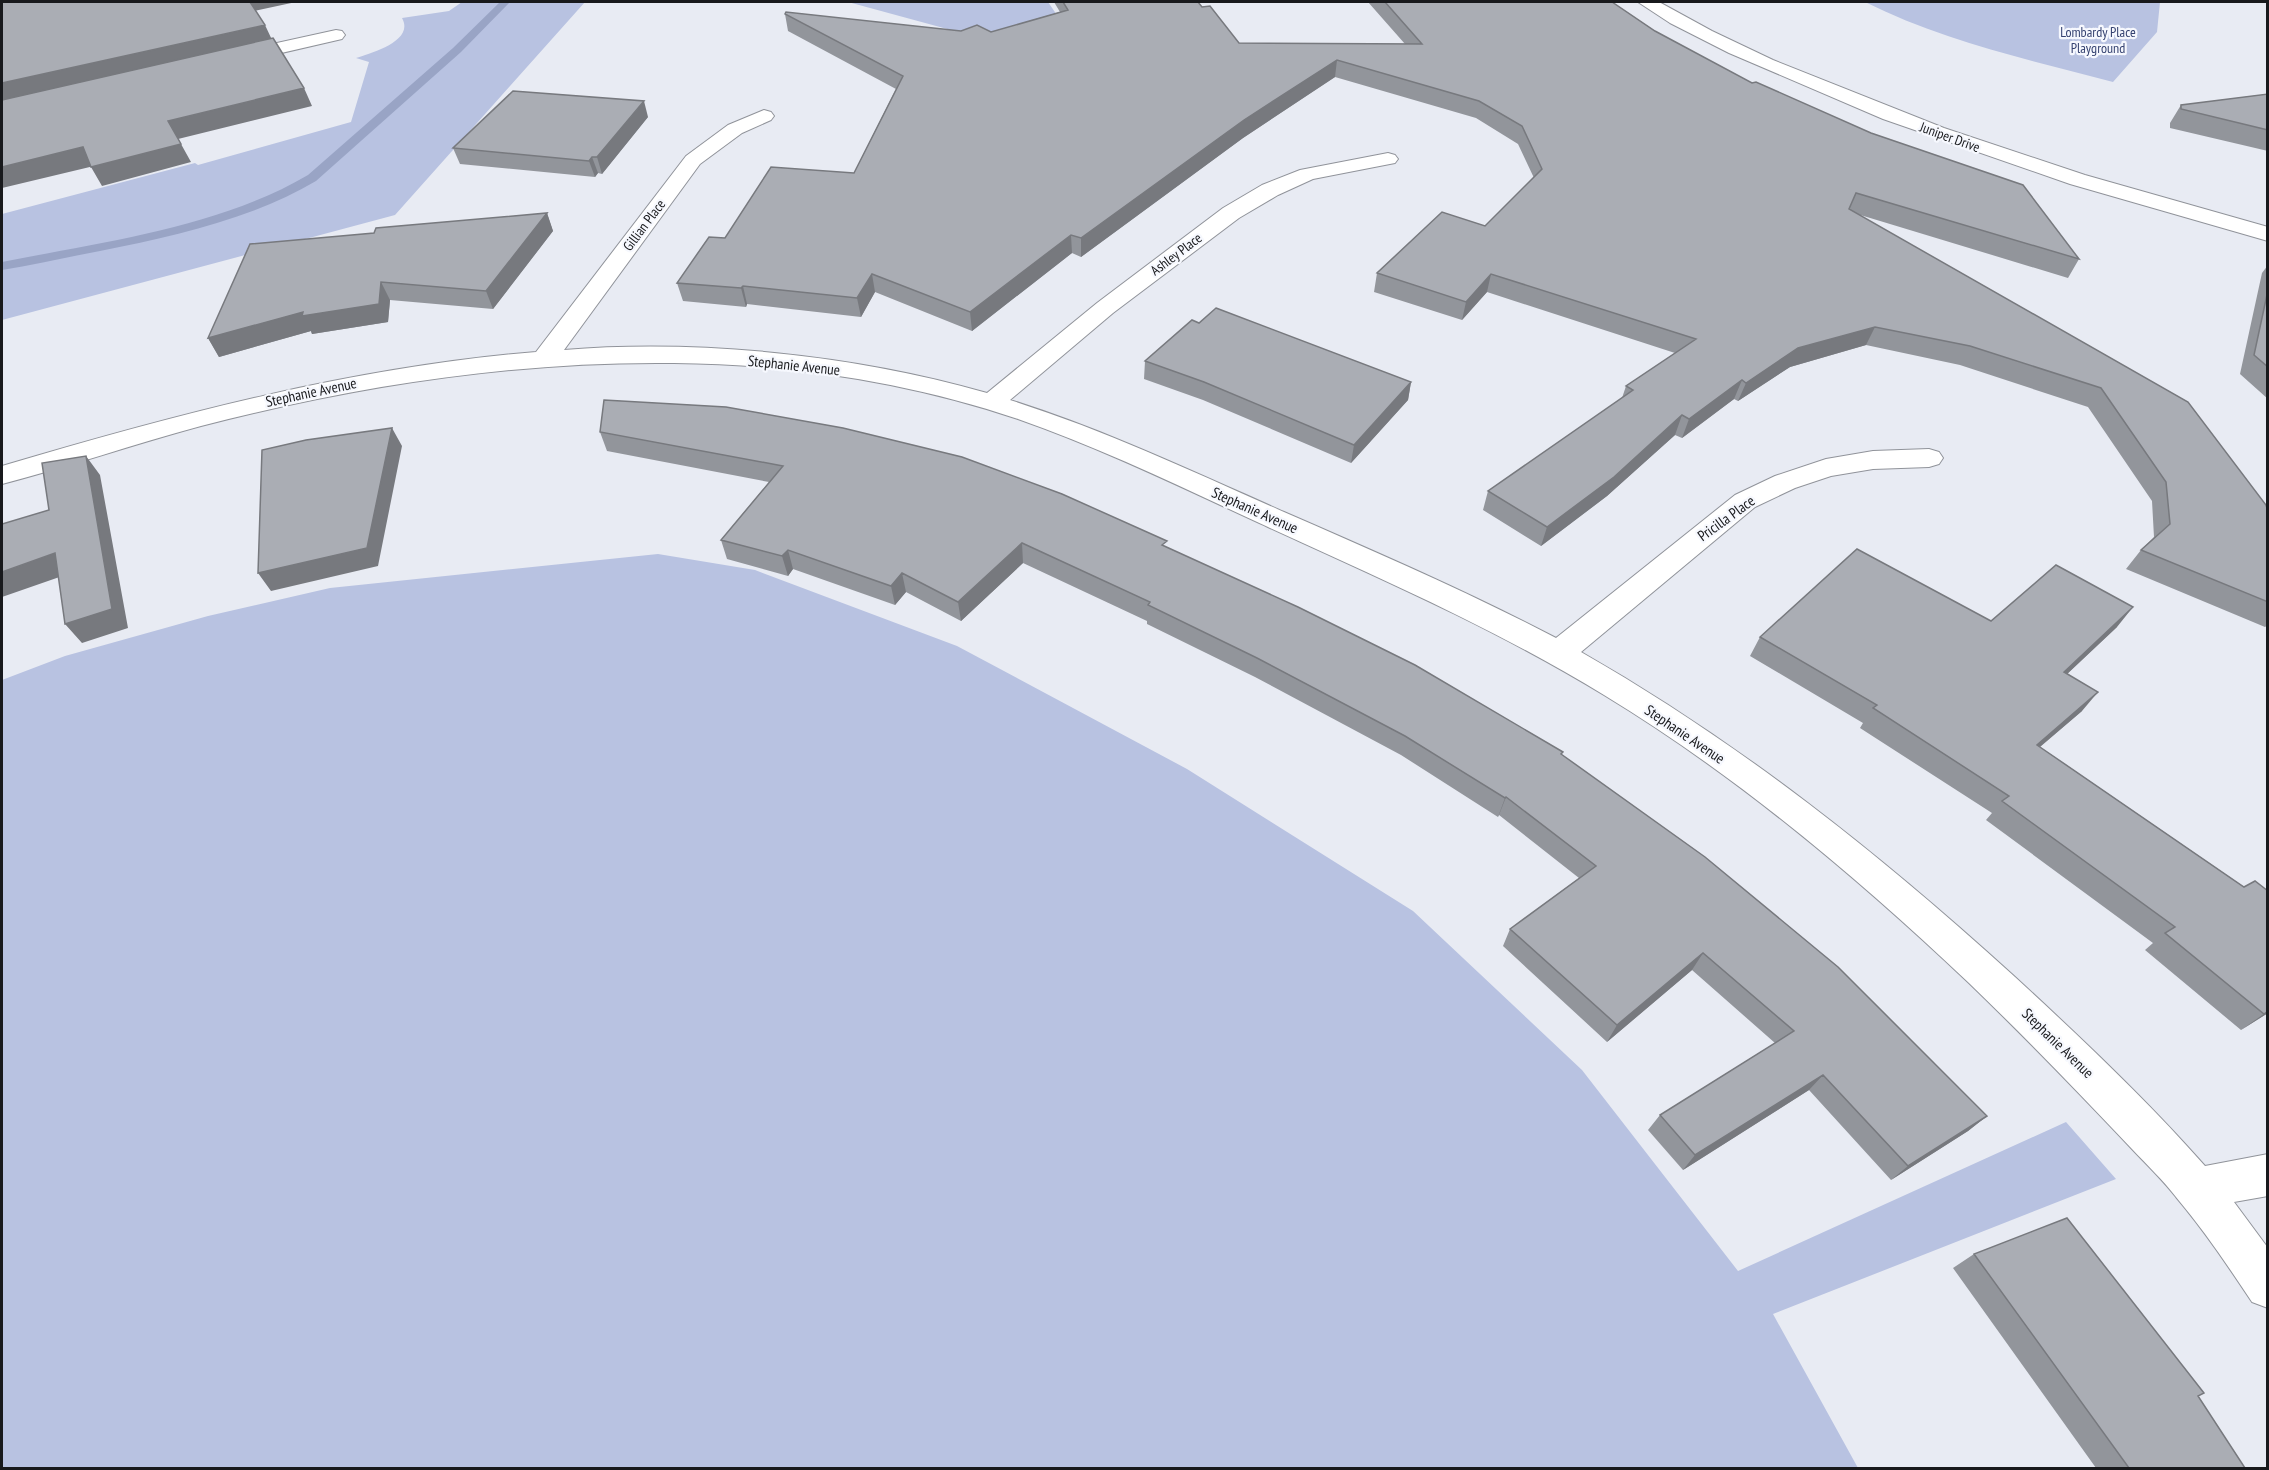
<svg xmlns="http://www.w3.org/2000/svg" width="2269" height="1470" viewBox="0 0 2269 1470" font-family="'PT Sans Narrow',sans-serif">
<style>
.green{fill:#b8c2e1}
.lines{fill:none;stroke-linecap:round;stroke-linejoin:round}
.stream{fill:#99a4c5;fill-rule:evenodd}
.street-casing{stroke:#90939a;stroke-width:2}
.street{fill:#fff;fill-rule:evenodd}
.wall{fill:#92959b}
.shaded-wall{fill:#77797e}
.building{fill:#aaadb4;stroke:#77797e;stroke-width:1.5}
.labels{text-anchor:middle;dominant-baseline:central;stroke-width:4.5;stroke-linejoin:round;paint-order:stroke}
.far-park-label{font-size:14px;fill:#354270;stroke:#f6f8fe}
.far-street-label{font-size:14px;fill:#18191c;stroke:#f6f8fe}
.street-label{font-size:15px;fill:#18191c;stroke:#f6f8fe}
</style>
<rect width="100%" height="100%" fill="#e8ebf3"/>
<!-- green -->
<path class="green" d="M 462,2 L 585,2 L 395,215 L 2,320 L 2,214 L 195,163 L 198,165 L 351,122 L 369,62 L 356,58 C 371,53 415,41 402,18 L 449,11 Z
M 848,2 L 1048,2 L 1094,69 Z
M 1865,2 L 2160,2 L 2157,32 L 2113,82 C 2030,60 1943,41 1865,2 Z
M 658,554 L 755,570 L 957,646 L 1187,769 L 1413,911 L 1582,1070 L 1738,1271 L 2066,1122 L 2116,1179 L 1773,1314 L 1858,1468 L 2,1468 L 2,680 L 65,656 L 208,616 L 330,588 Z"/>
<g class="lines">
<!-- stream -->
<path class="stream" d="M 500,2 L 510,2 L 461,52 L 316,181 C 252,219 173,236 100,251 C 67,257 34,265 2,270 L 2,262 C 102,242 218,228 308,175 L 453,48 Z"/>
<!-- street casing -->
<g class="street-casing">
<path id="street" d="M 1638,2 L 1659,2 L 1712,31 L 1773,60 L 1944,128 L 2085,175 L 2268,227 L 2268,241 L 2070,184 L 1883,119 L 1729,53 L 1670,23 Z
M 336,30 L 342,31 L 345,35 L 342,39 L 234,64 L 227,62 L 225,58 L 227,54 Z
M 764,110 L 771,112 L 774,116 L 771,120 L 742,133 L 700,164 L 564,350 C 699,339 856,355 987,393 L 1097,303 L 1223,208 L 1262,185 L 1300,170 L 1388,153 L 1395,155 L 1398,159 L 1395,163 L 1313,179 L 1278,195 L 1239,218 L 1113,313 L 1010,400 C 1105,430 1194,472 1284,512 C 1376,552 1468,592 1556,638 L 1735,495 L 1775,476 L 1826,459 L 1873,451 L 1929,449 L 1939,452 L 1943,458 L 1939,464 L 1929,467 L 1873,469 L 1831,476 L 1795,488 L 1755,507 L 1581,652 C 1739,742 1881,855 2015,977 C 2080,1037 2146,1099 2205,1166 L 2268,1154 L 2268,1196 L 2234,1202 L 2268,1248 L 2268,1308 L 2252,1302 C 2228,1266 2204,1230 2176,1197 C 2163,1180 2147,1165 2132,1149 C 2079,1093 2025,1037 1969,983 C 1857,877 1736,775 1604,695 C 1496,629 1382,579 1268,527 C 1185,489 1104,449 1018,419 C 908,382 790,364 674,363 C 514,361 355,386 201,426 C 134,444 68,467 2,484 L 2,466 C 177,414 354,367 536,352 L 686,156 L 728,125 Z"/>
</g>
<!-- street -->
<use href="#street" class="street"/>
</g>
<!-- wall -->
<path class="wall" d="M 1054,2 L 1198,2 L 1202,7 L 1239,43 L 1405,44 L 1368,2 L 1612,2 L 1655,31 L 2079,259 L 2068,278 L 1857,214 L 2188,402 L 2268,511 L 2268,625 L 2265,627 L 2126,569 L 2141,550 L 2154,537 L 2152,501 L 2088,407 L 1960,365 L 1866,345 L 1790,367 L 1738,401 L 1734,399 L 1682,438 L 1675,435 L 1607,496 L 1541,546 L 1483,510 L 1488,491 L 1622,398 L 1626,386 L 1675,353 L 1487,292 L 1462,320 L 1374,292 L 1377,273 L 1485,226 L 1534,178 L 1518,144 L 1476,118 L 1335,77 L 1243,138 L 1081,257 L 1072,253 L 972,331 L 875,292 L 861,317 L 747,304 L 746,307 L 683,301 L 677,283 L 725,238 L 854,173 L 896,89 L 788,31 L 785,14 L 961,31 L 991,32 L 1060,12 Z
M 2268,94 L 2268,151 L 2170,128 L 2170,123 L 2181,105 Z
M 648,117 L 602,174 L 598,173 L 595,177 L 460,164 L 453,148 Z
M 547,213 L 553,231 L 493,309 L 390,300 L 388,322 L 312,334 L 311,331 L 219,357 L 208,338 L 374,233 Z
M 2268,265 L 2268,399 L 2240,374 L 2262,273 Z
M 1199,323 L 1411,382 L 1408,400 L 1351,463 L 1203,400 L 1144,379 L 1145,361 Z
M 604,400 L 1166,547 L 1562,755 L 1987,1116 L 1968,1131 L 1891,1180 L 1809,1090 L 1683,1170 L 1648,1130 L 1660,1115 L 1775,1043 L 1692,970 L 1607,1042 L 1503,946 L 1510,929 L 1579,878 L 1499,815 L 1498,817 L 1401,755 L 1255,677 L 1147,624 L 1147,621 L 1023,563 L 961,621 L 906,592 L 895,605 L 793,569 L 788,576 L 727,559 L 721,540 L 769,482 L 607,451 L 600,432 Z
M 1991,621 L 2117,627 L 2067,674 L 2082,711 L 2040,747 L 2244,887 L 2268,891 L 2268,1013 L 2241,1030 L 2145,950 L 2153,943 L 1986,820 L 1992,813 L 1860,728 L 1863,723 L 1750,656 L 1760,637 Z
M 1974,1254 L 2198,1396 L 2245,1468 L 2096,1468 L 1953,1268 Z"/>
<!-- shaded-wall -->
<path class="shaded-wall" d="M 249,2 L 296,2 L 254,11 Z
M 265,25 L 273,42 L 2,104 L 2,83 Z
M 1337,60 L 1335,77 L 1243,138 L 1081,257 L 1081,238 L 1244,120 Z
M 304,88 L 312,106 L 178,139 L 168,121 Z
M 644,101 L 648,117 L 602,174 L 597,157 Z
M 181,144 L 191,162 L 102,186 L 91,167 Z
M 83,147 L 94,166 L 2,188 L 2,167 Z
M 592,157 L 598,173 L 595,177 L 589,161 Z
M 547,213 L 553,231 L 493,309 L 486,291 Z
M 1071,235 L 1072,253 L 972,331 L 970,312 Z
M 872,274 L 875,292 L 861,317 L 857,298 Z
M 1491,274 L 1487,292 L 1462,320 L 1466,302 Z
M 381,282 L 390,300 L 388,322 L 312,334 L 311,331 L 219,357 L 208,338 Z
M 743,286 L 747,304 L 746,307 L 741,288 Z
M 1875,327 L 1866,345 L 1790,367 L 1738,401 L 1746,383 L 1798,348 Z
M 1742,380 L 1734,399 L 1682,438 L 1689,419 Z
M 1411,382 L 1408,400 L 1351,463 L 1354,445 Z
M 1682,415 L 1675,435 L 1607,496 L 1541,546 L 1547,527 Z
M 392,428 L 402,446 L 378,566 L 271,591 L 258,573 Z
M 86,456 L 100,475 L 128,628 L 82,643 L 65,624 Z
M 1022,543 L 1023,563 L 961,621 L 958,602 Z
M 788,550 L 793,569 L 788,576 L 782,556 Z
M 55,553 L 71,573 L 2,597 L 2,572 Z
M 902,573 L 906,592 L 895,605 L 891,586 Z
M 2133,607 L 2117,627 L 2049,691 L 2064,672 Z
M 2098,692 L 2082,711 L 2021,763 L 2037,745 Z
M 1506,797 L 1499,815 L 1498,817 L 1505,798 Z
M 1703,953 L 1692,970 L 1607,1042 L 1617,1025 Z
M 2268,1011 L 2268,1013 L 2241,1030 Z
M 1823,1075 L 1809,1090 L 1683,1170 L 1695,1155 Z
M 1987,1116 L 1968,1131 L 1891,1180 L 1908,1166 Z"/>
<!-- building -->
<path class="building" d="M 2,2 L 250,2 L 265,25 L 2,83 Z
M 1063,2 L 1198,2 L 1202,7 L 1210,6 L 1239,43 L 1422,44 L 1385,2 L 1612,2 L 1655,31 L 1752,83 L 1756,82 L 1871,133 L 2023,185 L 2079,259 L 1856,193 L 1849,209 L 2188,402 L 2266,505 L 2268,511 L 2268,602 L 2141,550 L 2170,524 L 2166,482 L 2101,388 L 1970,346 L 1875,327 L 1798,348 L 1746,383 L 1742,380 L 1689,419 L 1682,415 L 1614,477 L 1547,527 L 1488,491 L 1633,390 L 1626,386 L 1696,339 L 1491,274 L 1466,302 L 1377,273 L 1442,212 L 1485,226 L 1542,169 L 1522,126 L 1479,101 L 1337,60 L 1244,120 L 1081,238 L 1071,235 L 970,312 L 872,274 L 857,298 L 743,286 L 741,288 L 677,283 L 709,237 L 725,238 L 771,167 L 854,173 L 903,76 L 785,14 L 786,12 L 961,31 L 977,25 L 991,32 L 1068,10 Z
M 273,38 L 304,88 L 168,121 L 181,144 L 91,167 L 83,147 L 2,167 L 2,100 Z
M 513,91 L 644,101 L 597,157 L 592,157 L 589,161 L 453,148 Z
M 2268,94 L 2268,130 L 2181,109 L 2181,105 Z
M 547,213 L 486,291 L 381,282 L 379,304 L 302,316 L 303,312 L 208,338 L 250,244 L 374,233 L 376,228 Z
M 2268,290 L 2268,367 L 2254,355 Z
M 1216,308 L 1411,382 L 1354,445 L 1204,382 L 1145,361 L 1192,320 L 1199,323 Z
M 604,400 L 726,407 L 843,428 L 962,457 L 1062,494 L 1167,541 L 1162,545 L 1298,607 L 1415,665 L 1563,752 L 1561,754 L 1705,857 L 1838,967 L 1987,1116 L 1908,1166 L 1823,1075 L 1695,1155 L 1660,1115 L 1794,1031 L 1703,953 L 1617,1025 L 1510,929 L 1596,866 L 1506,797 L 1505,798 L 1405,736 L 1257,658 L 1148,605 L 1150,602 L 1022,543 L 958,602 L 902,573 L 891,586 L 788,550 L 782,556 L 721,540 L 783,466 L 600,432 Z
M 392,428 L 367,548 L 258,573 L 262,450 L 306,440 Z
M 86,456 L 112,609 L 65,624 L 55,553 L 2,572 L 2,524 L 49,510 L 42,463 Z
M 1857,549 L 1991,621 L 2056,565 L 2133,607 L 2064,672 L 2098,692 L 2037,745 L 2244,887 L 2255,881 L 2268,891 L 2268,1011 L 2264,1014 L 2165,933 L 2175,927 L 2002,801 L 2009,796 L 1873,708 L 1877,705 L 1760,637 Z
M 2067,1218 L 2204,1393 L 2198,1396 L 2245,1468 L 2129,1468 L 1974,1254 Z"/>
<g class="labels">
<!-- far-park labels -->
<g class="far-park-label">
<text x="2098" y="32">Lombardy Place<tspan x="2098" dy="16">Playground</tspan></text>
</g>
<!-- far-street labels -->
<g class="far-street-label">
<text transform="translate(1950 137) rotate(20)">Juniper Drive</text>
<text transform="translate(644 225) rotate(-53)">Gillian Place</text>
<text transform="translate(1176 254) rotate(-37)">Ashley Place</text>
</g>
<!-- street labels -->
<g class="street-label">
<text transform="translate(794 365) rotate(6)">Stephanie Avenue</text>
<text transform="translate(311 392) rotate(-12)">Stephanie Avenue</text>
<text transform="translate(1255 510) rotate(24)">Stephanie Avenue</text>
<text transform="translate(1726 518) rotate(-36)">Pricilla Place</text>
<text transform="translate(1685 734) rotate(34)">Stephanie Avenue</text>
<text transform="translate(2058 1043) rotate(44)">Stephanie Avenue</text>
</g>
</g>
<!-- border -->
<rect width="2269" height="1470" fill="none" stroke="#18191c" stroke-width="6"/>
</svg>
